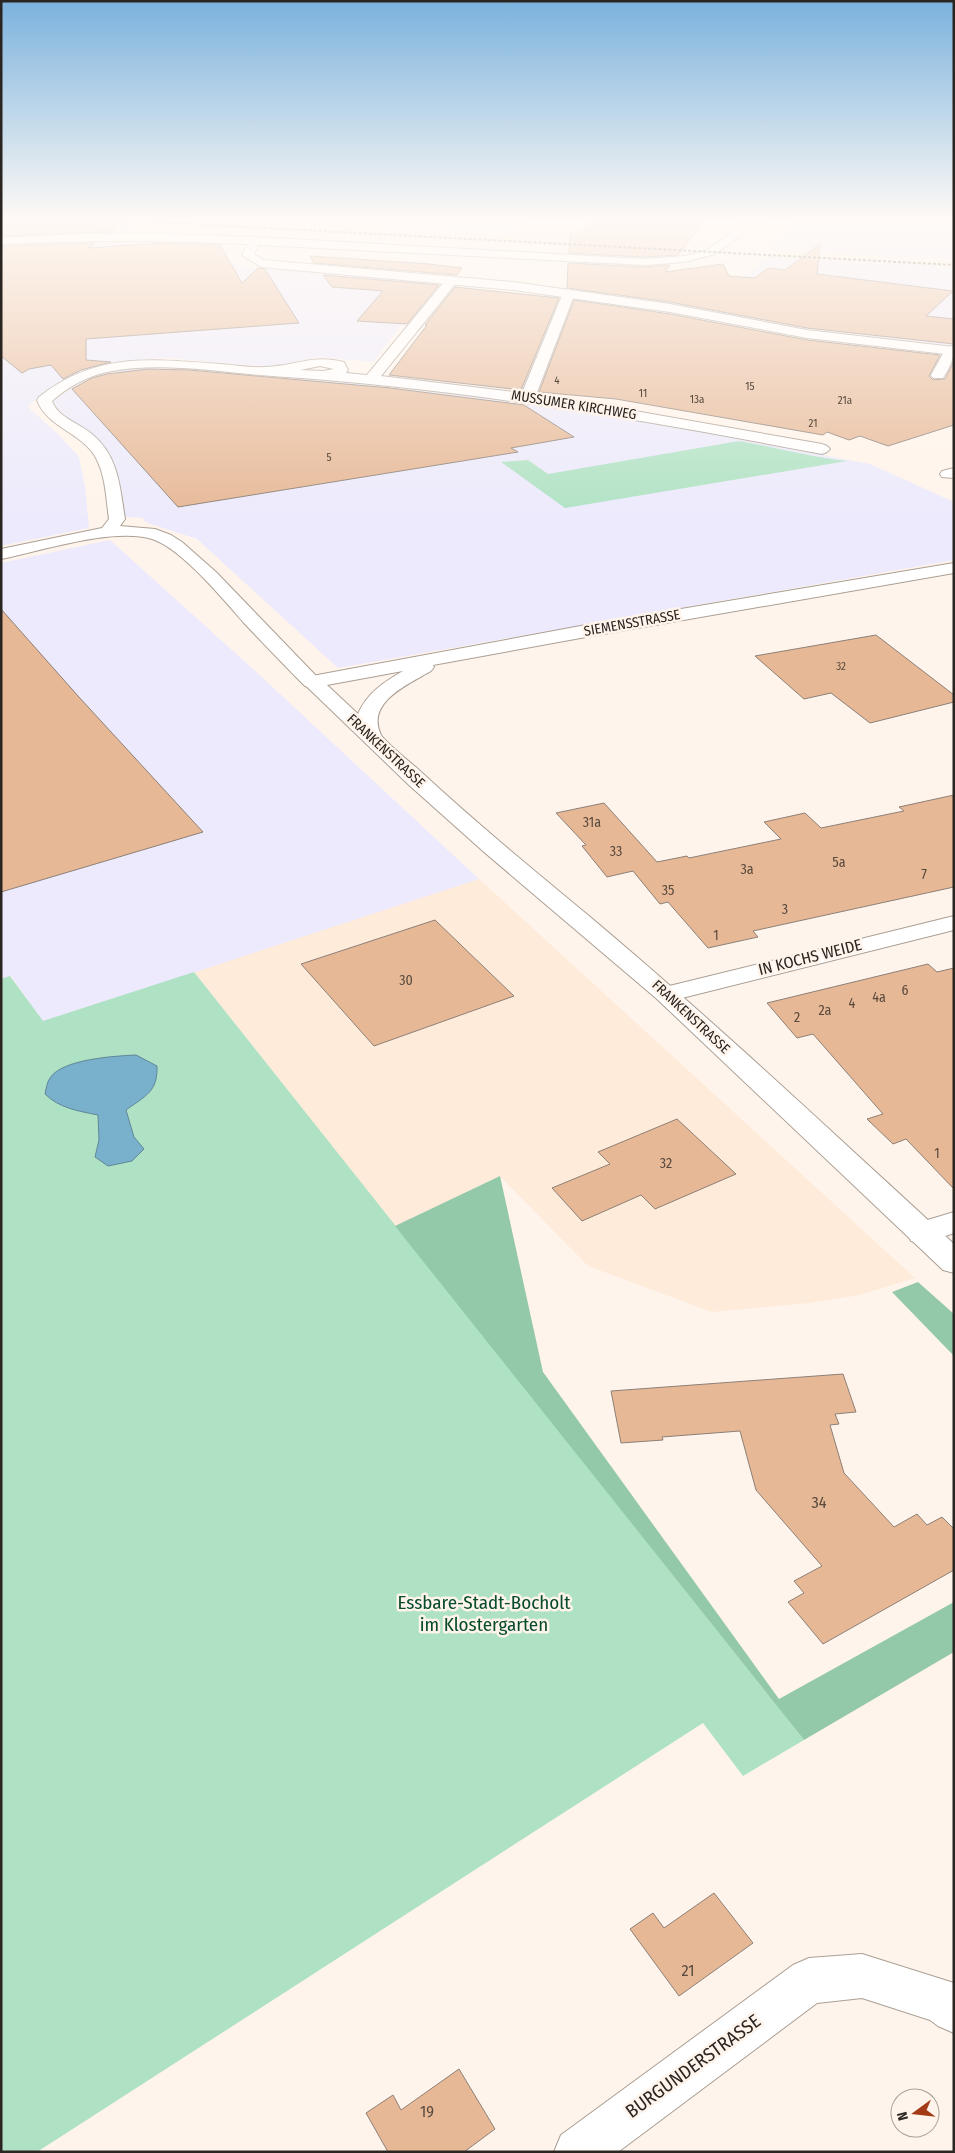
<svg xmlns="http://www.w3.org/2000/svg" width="955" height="2153" viewBox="0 0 955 2153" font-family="'Fira Sans Condensed',sans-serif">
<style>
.built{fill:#feebda}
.industrial{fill:#eceafc}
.green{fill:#afe2c4}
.forest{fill:#93c8a9}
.water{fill:#79b0cc;stroke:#618699}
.building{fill:#e6b896;stroke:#8d8077}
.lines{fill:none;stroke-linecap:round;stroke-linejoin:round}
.street-casing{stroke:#ab9f94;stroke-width:2}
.secondary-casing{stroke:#ab9f94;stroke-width:2}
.street{fill:#fff;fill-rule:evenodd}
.secondary{fill:#fff;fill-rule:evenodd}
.rail{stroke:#544e49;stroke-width:2;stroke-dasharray:3 2;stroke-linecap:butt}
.labels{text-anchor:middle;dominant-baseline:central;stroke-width:5;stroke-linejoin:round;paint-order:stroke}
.far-number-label{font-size:11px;fill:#594a3e}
.far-street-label{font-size:14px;fill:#2a2521;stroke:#fff4eb}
.number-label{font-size:14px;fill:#594a3e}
.street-label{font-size:16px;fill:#2a2521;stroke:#fff4eb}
.near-number-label{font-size:16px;fill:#594a3e}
.near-park-label{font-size:19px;fill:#074b2e;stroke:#fff4eb}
.near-street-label{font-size:19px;fill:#2a2521;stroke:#fff4eb}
</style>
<rect width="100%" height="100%" fill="#fff4eb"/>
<!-- built -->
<path class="built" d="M 107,222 L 315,222 L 512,236 L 701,242 L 692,250 L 681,253 Z
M 772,250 L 954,260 L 954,267 L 767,257 Z
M 479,879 L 915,1278 L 860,1295 L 809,1303 L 712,1312 L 588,1266 L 500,1176 L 395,1226 L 194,972 Z"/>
<!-- industrial -->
<path class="industrial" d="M 1,222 L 100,222 L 138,224 L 128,232 L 1,237 Z
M 303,222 L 522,222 L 513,235 Z
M 792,222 L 954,222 L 954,260 L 772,250 Z
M 136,241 L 222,244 L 228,249 L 226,255 L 229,261 L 235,264 L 250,267 L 437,280 L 373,362 L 319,357 L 269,367 L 168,358 L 138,360 L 114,362 L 90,369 L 46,390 L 28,407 L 59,435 L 79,457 L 85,486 L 89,528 L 1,546 L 1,247 Z
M 767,257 L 954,267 L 954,346 L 823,330 L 703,310 Z
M 137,367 L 351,383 L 474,397 L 683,428 L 870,464 L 954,502 L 954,560 L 338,668 L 197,539 L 145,522 L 143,518 L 118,516 L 106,454 L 51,403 L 74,386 L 108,374 Z
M 110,540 L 265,680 L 479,879 L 43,1022 L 11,976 L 1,979 L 1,563 Z"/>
<!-- green -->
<path class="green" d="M 739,441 C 776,447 810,457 847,461 L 565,508 L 501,462 L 528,460 L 548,474 Z
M 194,972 L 804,1740 L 743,1776 L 703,1723 L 37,2152 L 1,2152 L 1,979 L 10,976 L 43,1021 Z"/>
<!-- forest -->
<path class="forest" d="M 500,1176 L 543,1372 L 779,1699 L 954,1602 L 954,1652 L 804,1740 L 395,1226 Z
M 918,1282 L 954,1314 L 954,1356 L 892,1292 Z"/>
<!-- water -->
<path class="water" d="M 136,1055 L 157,1066 C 158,1092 145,1096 126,1110 L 134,1137 L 144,1149 L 132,1161 L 108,1166 L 95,1157 L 99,1140 L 98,1115 C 78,1111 59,1108 45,1094 C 46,1089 47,1082 50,1078 C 62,1059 115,1056 136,1055 Z"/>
<!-- building -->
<path class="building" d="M 1,222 L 126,222 L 111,232 L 1,236 Z
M 590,222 L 703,222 L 678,255 L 644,257 L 569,253 L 570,232 L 585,232 Z
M 95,243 L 87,248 L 162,243 L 220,245 L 242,283 L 258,268 L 265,269 L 299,323 L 86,339 L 86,360 L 111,362 L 81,370 L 63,379 L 51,365 L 29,369 L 22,373 L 1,356 L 1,246 Z
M 820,244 L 817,274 L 953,291 L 926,316 L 954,319 L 954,344 L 807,328 L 670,302 L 567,288 L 568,263 L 644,267 L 670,265 L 665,272 L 723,264 L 729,276 L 755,278 L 768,268 L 785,270 Z
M 310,256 L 429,264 L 462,268 L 457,275 L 314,263 Z
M 323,275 L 439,285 L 407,324 L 357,321 L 383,291 L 332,287 Z
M 455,287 L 559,298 L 521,390 L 389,375 L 427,325 L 425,325 Z
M 574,300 L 670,314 L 807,340 L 940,355 L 929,376 L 933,380 L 945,379 L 954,361 L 954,425 L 888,446 L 860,436 L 849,440 L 827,432 L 823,435 L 616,399 L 539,392 Z
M 148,369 L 189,370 L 390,388 L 524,405 L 574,437 L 511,448 L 518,452 L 178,507 L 72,389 L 92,378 L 107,374 Z
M 1,609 L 78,696 L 203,832 L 1,892 Z
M 876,635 L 954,695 L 954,702 L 870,723 L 831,693 L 804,699 L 755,656 Z
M 954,795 L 954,887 L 753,931 L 758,937 L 708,948 L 668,902 L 660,904 L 633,871 L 607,877 L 582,846 L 586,845 L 556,813 L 604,803 L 657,862 L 687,856 L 689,858 L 781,839 L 764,822 L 805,813 L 821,828 L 904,811 L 899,807 Z
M 435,920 L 514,996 L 374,1046 L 301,964 Z
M 928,964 L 937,972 L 954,968 L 954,1189 L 906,1139 L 893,1144 L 867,1119 L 883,1114 L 813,1034 L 797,1038 L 767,1003 Z
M 677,1119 L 736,1174 L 655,1209 L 641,1195 L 582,1221 L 552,1188 L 610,1164 L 598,1152 Z
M 843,1374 L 856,1412 L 835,1414 L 839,1424 L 830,1425 L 844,1473 L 894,1527 L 917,1514 L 927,1525 L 942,1517 L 954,1529 L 954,1570 L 823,1644 L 788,1602 L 804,1593 L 794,1581 L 822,1566 L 756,1490 L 740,1431 L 662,1437 L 663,1440 L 621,1443 L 611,1391 Z
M 714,1893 L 753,1943 L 679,1996 L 630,1929 L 653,1913 L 664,1928 Z
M 459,2069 L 495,2129 L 464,2152 L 388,2152 L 366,2113 L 393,2095 L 401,2110 Z"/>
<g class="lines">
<!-- street casing -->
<g class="street-casing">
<path id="street" d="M 452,276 L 458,280 L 456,283 L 381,376 L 522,393 L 563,293 L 569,289 L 575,293 L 536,395 L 635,411 L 822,444 L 827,446 L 830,449 L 827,452 L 822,454 C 640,419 457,388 272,376 C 218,372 160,361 107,372 C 85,377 68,387 52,401 C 58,418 80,423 93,435 C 119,457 120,488 125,519 L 120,526 L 155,529 L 171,535 L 182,542 L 216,572 L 322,682 L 319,686 L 312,688 L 305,686 C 284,665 264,644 244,623 C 223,599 181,548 152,539 C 113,527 41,551 1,559 L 1,549 L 102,528 L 109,519 C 106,499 106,477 96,458 C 82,432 47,428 37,400 L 39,397 C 96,352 152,359 220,364 C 235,365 250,368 265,367 C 295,366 313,354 344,362 L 348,370 L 346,373 L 367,375 L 448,277 ZM 320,366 L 334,369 L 323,371 L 300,370 Z
M 954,346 C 954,359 950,367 943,378 L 933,378 L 931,375 L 945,350 L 947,347 Z
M 954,468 L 954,478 L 942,477 L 940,474 L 942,471 Z
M 954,916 L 954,930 L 666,1002 L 657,999 L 653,994 L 657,989 Z
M 954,1212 L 954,1233 L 922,1244 L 911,1241 L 907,1233 L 911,1225 Z
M 862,1954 L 954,1983 L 954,2033 L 938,2026 L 930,2020 L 862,1998 L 817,2003 L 618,2152 L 554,2152 L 561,2135 L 793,1965 L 809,1958 Z"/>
</g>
<!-- secondary casing -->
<g class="secondary-casing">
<path id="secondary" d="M 747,222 L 759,222 L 715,254 L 685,262 L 644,265 L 259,245 L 254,254 L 264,260 L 513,282 L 670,304 L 807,330 L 954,347 L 954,355 L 807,338 L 670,312 L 513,290 L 261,267 L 242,255 L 248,244 C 165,240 84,240 1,244 L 1,238 L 77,234 L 170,234 L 256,237 L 644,259 L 685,256 L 707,250 Z
M 954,563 L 954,573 L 586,637 L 433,665 L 434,667 L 431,671 C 409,684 365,702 381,735 C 386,743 410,762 419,770 C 474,821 531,868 589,916 C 714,1021 833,1133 954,1244 L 954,1273 L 943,1270 L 657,999 L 484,852 L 409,785 L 302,682 L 305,678 L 312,676 L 586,625 ZM 403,671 C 384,682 367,693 358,714 L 327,685 Z"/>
</g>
<!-- street -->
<use href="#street" class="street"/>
<!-- secondary -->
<use href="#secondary" class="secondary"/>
<!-- rail -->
<path class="rail" d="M 154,222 L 954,265"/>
</g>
<!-- sky -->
<linearGradient id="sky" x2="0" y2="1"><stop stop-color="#7bb2dd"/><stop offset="0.42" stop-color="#fffaf6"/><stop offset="1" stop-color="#fffaf6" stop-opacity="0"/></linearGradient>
<rect width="955" height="523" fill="url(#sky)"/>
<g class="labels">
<!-- far-number labels -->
<g class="far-number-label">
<text x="557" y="380">4</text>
<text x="750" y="386">15</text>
<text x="643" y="393">11</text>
<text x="697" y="399">13a</text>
<text x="845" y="400">21a</text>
<text x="813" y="423">21</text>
<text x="329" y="457">5</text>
<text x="841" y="666">32</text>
</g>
<!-- far-street labels -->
<g class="far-street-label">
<text transform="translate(574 405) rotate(9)">MUSSUMER KIRCHWEG</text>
<text transform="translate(632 623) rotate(-10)">SIEMENSSTRASSE</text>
<text transform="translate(386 751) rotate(43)">FRANKENSTRASSE</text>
<text transform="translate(691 1017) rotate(43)">FRANKENSTRASSE</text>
</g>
<!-- number labels -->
<g class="number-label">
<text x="592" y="822">31a</text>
<text x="616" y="851">33</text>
<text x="839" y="862">5a</text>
<text x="747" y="869">3a</text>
<text x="924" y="874">7</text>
<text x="668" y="890">35</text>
<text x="785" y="909">3</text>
<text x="716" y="935">1</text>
<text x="406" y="980">30</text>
<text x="905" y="990">6</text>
<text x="879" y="997">4a</text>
<text x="852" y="1003">4</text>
<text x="825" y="1010">2a</text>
<text x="797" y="1017">2</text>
<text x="937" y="1153">1</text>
<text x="666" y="1163">32</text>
</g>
<!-- street labels -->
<g class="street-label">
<text transform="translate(810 957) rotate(-14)">IN KOCHS WEIDE</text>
</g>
<!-- near-number labels -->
<g class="near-number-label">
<text x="819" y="1502">34</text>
<text x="688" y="1970">21</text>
<text x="427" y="2111">19</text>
</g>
<!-- near-park labels -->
<g class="near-park-label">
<text x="484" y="1602">Essbare-Stadt-Bocholt<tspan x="484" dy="22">im Klostergarten</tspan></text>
</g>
<!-- near-street labels -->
<g class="near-street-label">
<text transform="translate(693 2066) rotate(-36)">BURGUNDERSTRASSE</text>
</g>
</g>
<!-- border -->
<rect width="955" height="2153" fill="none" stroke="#2a2521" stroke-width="5"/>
<!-- north arrow -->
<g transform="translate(915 2113) rotate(255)"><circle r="24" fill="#fff4eb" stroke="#aaa19a"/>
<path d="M0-4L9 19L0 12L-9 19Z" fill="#a33c16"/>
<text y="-8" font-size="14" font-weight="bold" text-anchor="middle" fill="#2a2521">N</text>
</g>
</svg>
